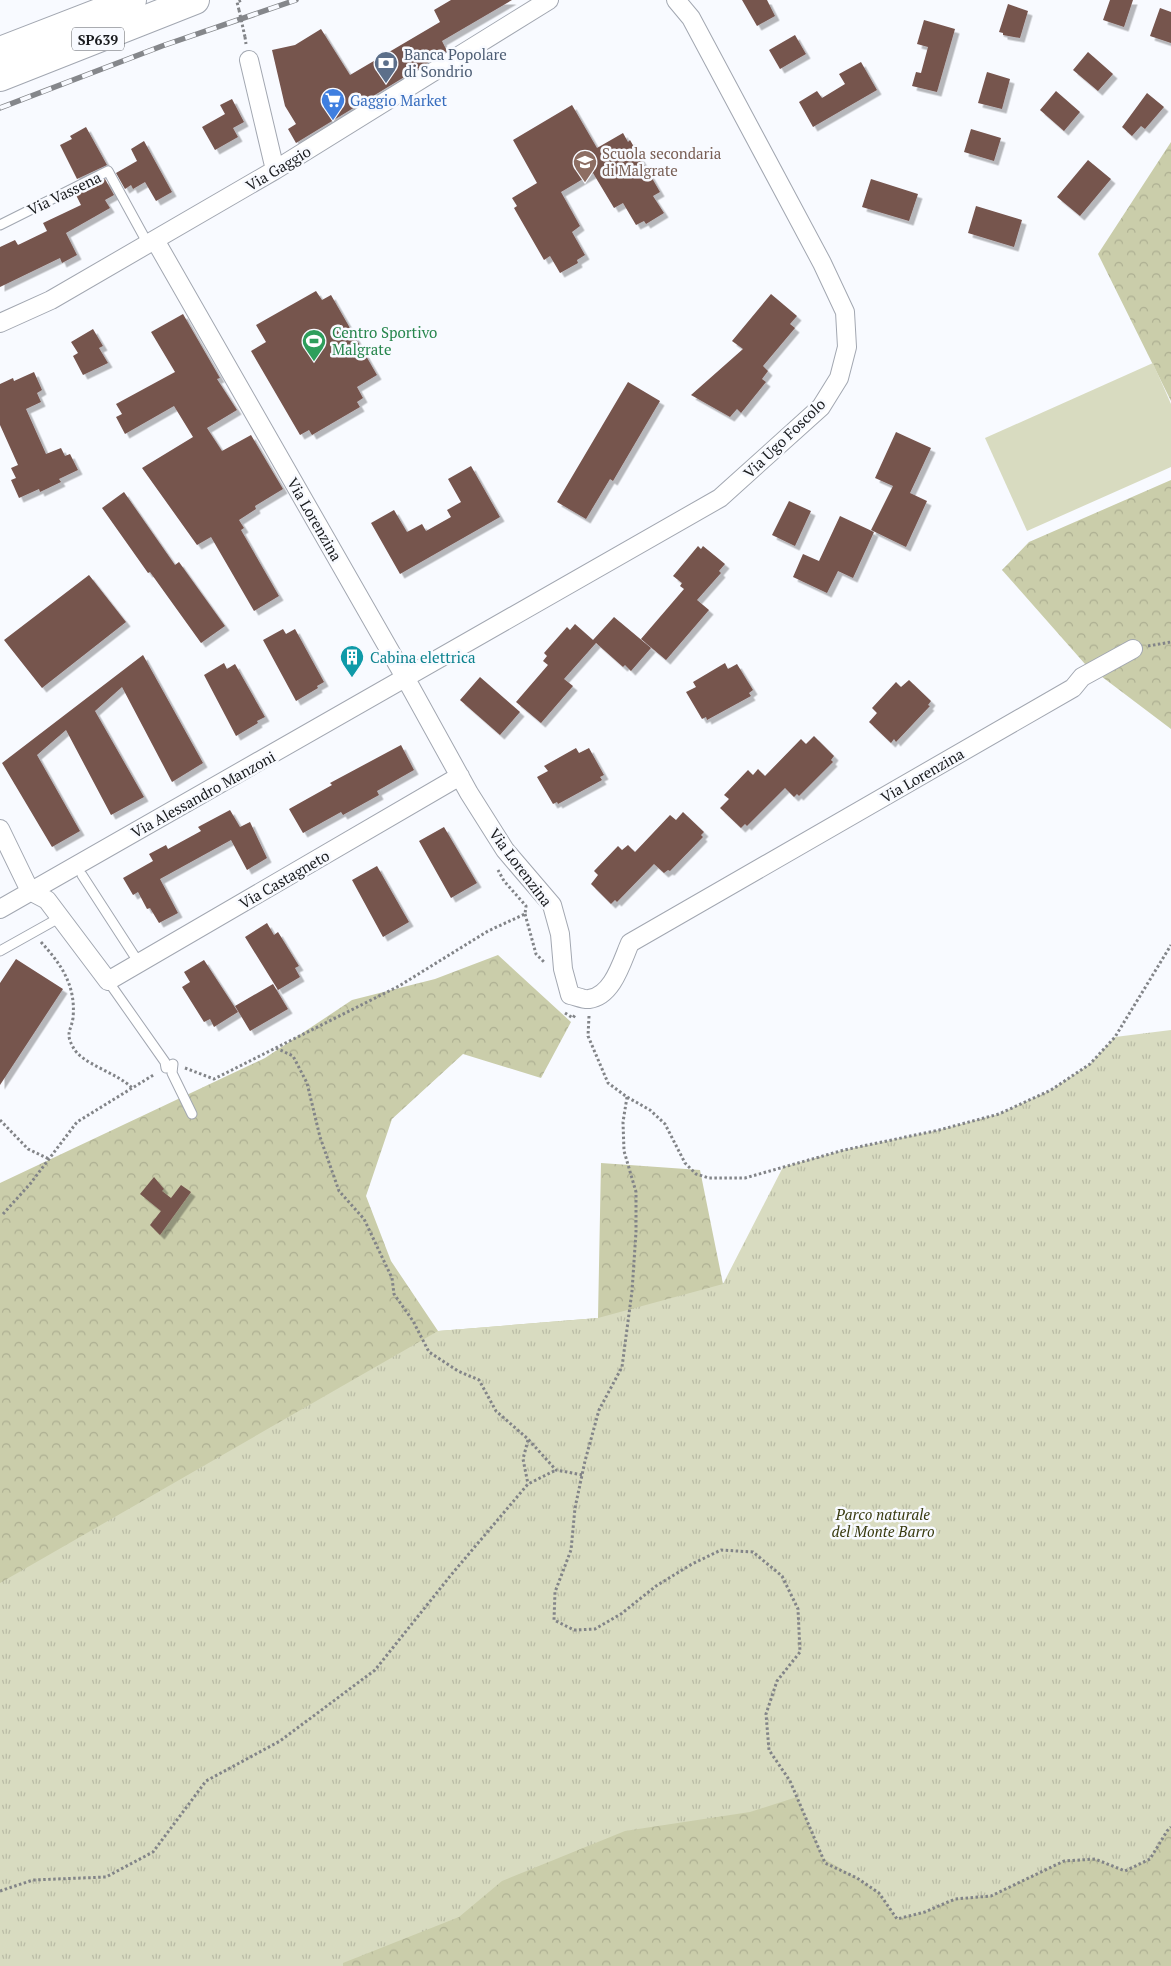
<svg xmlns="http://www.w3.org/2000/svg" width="1171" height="1966" viewBox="0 0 1171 1966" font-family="'PT Serif',serif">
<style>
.forest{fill:url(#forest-crowns)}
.park{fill:url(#park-tufts)}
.pitch{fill:#d8dbc0}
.building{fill:#76544e;filter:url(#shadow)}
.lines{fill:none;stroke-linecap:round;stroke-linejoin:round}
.lane-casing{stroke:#a2a7b1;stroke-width:11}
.street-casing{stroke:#a2a7b1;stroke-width:20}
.primary-casing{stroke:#a2a7b1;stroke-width:30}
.path{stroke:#828488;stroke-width:3;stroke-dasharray:2.5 2.5;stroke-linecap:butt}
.lane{stroke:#fff;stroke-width:9}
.street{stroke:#fff;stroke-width:18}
.primary{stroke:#fff;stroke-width:28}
.rail-casing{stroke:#85878b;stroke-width:5.5}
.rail{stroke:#f8faff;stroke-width:4;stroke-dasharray:11;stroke-linecap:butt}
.path-bridge{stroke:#828488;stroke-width:3;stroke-dasharray:2.5 2.5;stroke-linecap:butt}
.labels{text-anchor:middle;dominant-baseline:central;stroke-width:5;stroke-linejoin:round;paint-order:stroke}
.shield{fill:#f8faff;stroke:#5c5e62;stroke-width:1}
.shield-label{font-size:14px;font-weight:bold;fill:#191b1e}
.service-label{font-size:15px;fill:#4e5e75;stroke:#f8faff;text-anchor:start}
.shop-label{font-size:15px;fill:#366cbe;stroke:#f8faff;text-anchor:start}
.education-label{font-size:15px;fill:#785e54;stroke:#f8faff;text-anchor:start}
.street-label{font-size:15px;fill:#191b1e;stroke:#f8faff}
.leisure-label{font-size:15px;fill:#27864d;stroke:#f8faff;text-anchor:start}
.culture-label{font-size:15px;fill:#0d838f;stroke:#f8faff;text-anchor:start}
.park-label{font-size:15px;font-style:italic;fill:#383a0f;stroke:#f8faff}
</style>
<defs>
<pattern id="forest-crowns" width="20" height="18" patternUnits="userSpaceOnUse" patternTransform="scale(1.25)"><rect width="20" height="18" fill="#cacdaa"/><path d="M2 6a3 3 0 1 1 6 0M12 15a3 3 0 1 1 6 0" fill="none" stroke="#adaf92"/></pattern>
<pattern id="park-tufts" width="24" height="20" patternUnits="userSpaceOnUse" patternTransform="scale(1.25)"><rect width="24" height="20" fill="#d8dbc0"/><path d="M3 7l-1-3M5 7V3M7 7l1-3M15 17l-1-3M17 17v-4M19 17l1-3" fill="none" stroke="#b9bba5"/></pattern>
<filter id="shadow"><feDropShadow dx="4.5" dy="4.5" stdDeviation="0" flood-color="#0004"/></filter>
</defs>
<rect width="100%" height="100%" fill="#f8faff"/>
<!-- forest -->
<path class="forest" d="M 1171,142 L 1171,401 L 1098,254 Z
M 1171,480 L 1171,729 L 1085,664 L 1002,570 L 1029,542 Z
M 498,955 L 571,1022 L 541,1078 L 463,1054 L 392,1119 L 366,1196 L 391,1261 L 438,1331 L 598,1318 L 601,1163 L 700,1170 L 723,1284 L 1171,1143 L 1171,1966 L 0,1966 L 0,1183 L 265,1058 L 352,1000 L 435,979 Z"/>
<!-- park -->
<path class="park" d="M 1171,1030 L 1171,1827 L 1167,1831 L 1150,1859 L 1125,1871 L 1095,1859 L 1064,1861 L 991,1896 L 955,1899 L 925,1912 L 897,1919 L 879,1893 L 857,1878 L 823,1858 L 797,1797 L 750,1812 L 625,1831 L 502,1881 L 459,1917 L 343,1963 L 343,1966 L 0,1966 L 0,1583 L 438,1331 L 598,1318 L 723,1284 L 783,1167 L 844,1150 L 939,1130 L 999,1114 L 1051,1090 L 1090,1064 L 1115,1037 Z"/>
<!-- pitch -->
<path class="pitch" d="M 1153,363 L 1171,404 L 1171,467 L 1027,531 L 985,438 Z"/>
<!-- building -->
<path class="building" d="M 451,0 L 512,0 L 442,41 L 447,51 L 296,143 L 288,129 L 296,124 L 285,106 L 272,50 L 295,45 L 321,29 L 350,75 L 440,22 L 434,10 Z
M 742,0 L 767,0 L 775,16 L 757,26 Z
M 1110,0 L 1133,0 L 1124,27 L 1103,20 Z
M 1008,4 L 1028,11 L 1020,38 L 1003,35 L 1003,33 L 999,32 Z
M 1160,8 L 1171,12 L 1171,43 L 1150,36 Z
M 924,20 L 955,29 L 937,92 L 912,86 L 916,72 L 921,73 L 928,47 L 917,44 Z
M 795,35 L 806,54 L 780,69 L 769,50 Z
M 1088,52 L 1113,74 L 1098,91 L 1073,70 Z
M 861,62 L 877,90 L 813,127 L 799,102 L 817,91 L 822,98 L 845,84 L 839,74 Z
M 987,72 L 1010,79 L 1002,109 L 978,103 Z
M 1056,91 L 1080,112 L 1064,131 L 1040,110 Z
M 1147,93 L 1164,107 L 1145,129 L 1141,126 L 1132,136 L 1122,127 Z
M 232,99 L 244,122 L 233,128 L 238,137 L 215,150 L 202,127 L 225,114 L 220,105 Z
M 572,105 L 597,148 L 623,133 L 628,142 L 630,140 L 660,192 L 653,196 L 664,213 L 646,224 L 644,221 L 636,225 L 623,203 L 614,208 L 593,173 L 561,192 L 580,226 L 572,232 L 585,255 L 577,260 L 578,263 L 560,273 L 550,256 L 544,260 L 514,208 L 517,206 L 512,198 L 537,183 L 513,140 Z
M 86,127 L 107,165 L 77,179 L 60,145 L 72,139 L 70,136 Z
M 971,129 L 1001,138 L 994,161 L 964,152 Z
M 144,141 L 172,192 L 156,201 L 145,182 L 133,189 L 131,185 L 125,189 L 116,173 L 137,161 L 131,149 Z
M 1088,160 L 1111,179 L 1080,216 L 1057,197 Z
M 105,179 L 114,195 L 105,200 L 110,208 L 66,233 L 77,255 L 62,263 L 60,258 L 0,287 L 0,247 L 15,240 L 18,245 L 47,231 L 43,223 L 81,205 L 76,195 Z
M 871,179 L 918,194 L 909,221 L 862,207 Z
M 976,206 L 1022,220 L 1014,247 L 968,233 Z
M 316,291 L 322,300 L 331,295 L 377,375 L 357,387 L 363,398 L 357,402 L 360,407 L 312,435 L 309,430 L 300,435 L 251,351 L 266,342 L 256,325 Z
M 771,294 L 797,316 L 790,324 L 795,328 L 763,366 L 768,371 L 762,379 L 766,382 L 741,413 L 737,409 L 730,417 L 691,395 L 743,349 L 732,341 Z
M 183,314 L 220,378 L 217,379 L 237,410 L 207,428 L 222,451 L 251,435 L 283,489 L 255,506 L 256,509 L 239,520 L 244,528 L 241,530 L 279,596 L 254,611 L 211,537 L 197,545 L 142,468 L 193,437 L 174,406 L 125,434 L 116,417 L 122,414 L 116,404 L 175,372 L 151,332 Z
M 93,329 L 103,346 L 99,348 L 108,363 L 83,375 L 73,356 L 78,353 L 71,342 Z
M 34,372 L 42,390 L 37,393 L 41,402 L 26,409 L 46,454 L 61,448 L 65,456 L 70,454 L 78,470 L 59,479 L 61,482 L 40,492 L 39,489 L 19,498 L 11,480 L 16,478 L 11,468 L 18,465 L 0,425 L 0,384 L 13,378 L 14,381 Z
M 628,382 L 660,401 L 613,481 L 610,479 L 586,519 L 557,502 Z
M 896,432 L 931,448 L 910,493 L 927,501 L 906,547 L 871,530 L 893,486 L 875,478 Z
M 471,466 L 500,517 L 400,574 L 371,523 L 394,510 L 407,532 L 422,524 L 426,531 L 451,517 L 447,510 L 461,502 L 448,479 Z
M 124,492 L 175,565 L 179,562 L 225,626 L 201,643 L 150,572 L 148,573 L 102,508 Z
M 789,501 L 811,511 L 795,546 L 772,535 Z
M 840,516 L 874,532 L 853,578 L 838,571 L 827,593 L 793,577 L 803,554 L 819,561 Z
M 698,546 L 701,549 L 703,546 L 725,564 L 719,571 L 721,573 L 697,600 L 709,610 L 666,660 L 641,639 L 684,589 L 680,586 L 682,583 L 673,576 Z
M 89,575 L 126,622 L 42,688 L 4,640 Z
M 614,617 L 651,648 L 631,671 L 625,665 L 623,667 L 596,643 L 564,679 L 573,686 L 541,723 L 516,702 L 548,665 L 543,661 L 547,656 L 544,653 L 567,627 L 570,630 L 575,624 L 593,640 Z
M 283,629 L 286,634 L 295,629 L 324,682 L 317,686 L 318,688 L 296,701 L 263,640 Z
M 143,655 L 203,763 L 172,782 L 122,687 L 95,711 L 144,797 L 111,815 L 66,730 L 37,755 L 80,831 L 52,847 L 2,763 Z
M 224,663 L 227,669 L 235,664 L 265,717 L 257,721 L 258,723 L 236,736 L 204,675 Z
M 725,663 L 728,669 L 737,664 L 753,690 L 749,693 L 751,696 L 707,720 L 706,717 L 702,719 L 686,692 L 696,687 L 693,682 Z
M 480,677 L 520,712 L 500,735 L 460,700 Z
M 909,680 L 931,701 L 928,705 L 930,706 L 896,742 L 894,739 L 891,743 L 869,722 L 877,713 L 872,708 L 896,682 L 901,687 Z
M 814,736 L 834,756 L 831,760 L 833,762 L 799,796 L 797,794 L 794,797 L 785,788 L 747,826 L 745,824 L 741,828 L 720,808 L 729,799 L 724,795 L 748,770 L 753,775 L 758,769 L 765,776 L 801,739 L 806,744 Z
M 401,745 L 414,770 L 377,791 L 379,795 L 343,815 L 341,812 L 303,833 L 289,809 L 332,785 L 330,783 Z
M 576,748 L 579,753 L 589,748 L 604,775 L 600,777 L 602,780 L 558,804 L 557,802 L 553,804 L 537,777 L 548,771 L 544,766 Z
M 230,810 L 240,827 L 250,822 L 267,858 L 247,870 L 231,840 L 160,879 L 178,913 L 159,923 L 150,908 L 147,909 L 138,892 L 133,895 L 123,878 L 153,861 L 149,854 L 166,845 L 168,849 L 201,831 L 198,827 Z
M 683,812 L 704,832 L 701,835 L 703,837 L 670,871 L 668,870 L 664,873 L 654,864 L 617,902 L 615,900 L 611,904 L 591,884 L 598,875 L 594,871 L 618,846 L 622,850 L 628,845 L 635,852 L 670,815 L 676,820 Z
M 444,827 L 477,883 L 451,898 L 419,841 Z
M 377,866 L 409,922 L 383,937 L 352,880 Z
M 267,923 L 274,935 L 278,932 L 299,966 L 295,968 L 300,977 L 278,990 L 245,937 Z
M 16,959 L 63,989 L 0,1085 L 0,983 Z
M 204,960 L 238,1012 L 214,1027 L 210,1019 L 204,1022 L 182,987 L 190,982 L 184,972 Z
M 273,984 L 288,1009 L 250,1031 L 235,1006 Z
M 154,1177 L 164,1189 L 162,1191 L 171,1198 L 181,1185 L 191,1192 L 160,1235 L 150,1225 L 161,1211 L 140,1194 Z"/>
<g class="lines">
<!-- lane casing -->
<g class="lane-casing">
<path id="lane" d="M 0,225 L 108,171 L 148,244
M 82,875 L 139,963
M 0,951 L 59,918
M 108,981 L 165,1062 L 166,1068 L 173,1064 L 172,1073 L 192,1114"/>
</g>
<!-- street casing -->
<g class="street-casing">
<path id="street" d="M 249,60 L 275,170
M 155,240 L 406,679 L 469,793 L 505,850 L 552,905 L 560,934 L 563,969 L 570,995 C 576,996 584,1000 589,999 C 613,996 622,961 630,943 L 1073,688 L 1082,677 L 1133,649
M 0,323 L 51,300 L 275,170 L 549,0
M 0,829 L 30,891
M 30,891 L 47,900 L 108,981 L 460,776
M 0,909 L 720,498 L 821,407 L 839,378 L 847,347 L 845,312 L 822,263 L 691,18 L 676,0"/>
</g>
<!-- primary casing -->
<g class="primary-casing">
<path id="primary" d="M 0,51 L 132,0
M 0,77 L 195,0"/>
</g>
<!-- path -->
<path class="path" d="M 239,10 L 237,2 L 242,0
M 245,37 L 246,44
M 1148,646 L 1171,642
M 525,914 L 536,954 L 545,963
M 41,942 C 62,965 76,986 73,1018 C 71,1031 65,1033 73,1047 C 81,1064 118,1073 132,1088
M 565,1013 L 573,1018 L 575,1015
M 589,1016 L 588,1036 L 608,1083 L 627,1097 L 650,1110 L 665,1124 L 685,1163 L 696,1174 L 709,1178 L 745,1178 L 844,1150 L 939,1130 L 999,1114 L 1051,1090 L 1090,1064 L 1115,1037 L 1171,945
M 276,1048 L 293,1056 L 307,1083 L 320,1137 L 339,1191 L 364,1219 L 392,1278 L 394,1294 L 413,1321 L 429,1352 L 458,1371 L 479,1380 L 496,1411 L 528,1439 L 556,1470 L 583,1475
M 185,1068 L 214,1079 L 399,986 L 488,931 L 525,914 L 526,906 L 504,881 L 498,870
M 627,1097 L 623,1122 L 624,1151 L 636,1192 L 636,1232 L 632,1291 L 622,1367 L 599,1410 L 585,1461 L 575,1508 L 571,1550 L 555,1592 L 554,1620 L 574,1630 L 595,1629 L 621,1614 L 656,1586 L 692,1564 L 721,1550 L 753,1552 L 782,1576 L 798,1609 L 800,1652 L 777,1681 L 766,1714 L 769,1750 L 790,1781 L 825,1863 L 857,1878 L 879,1893 L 897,1919 L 925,1912 L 955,1899 L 991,1896 L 1064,1861 L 1095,1859 L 1125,1871 L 1150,1859 L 1167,1831 L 1171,1827
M 0,1120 L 28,1149 L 49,1159
M 3,1214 L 30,1184 L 77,1122 L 155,1074
M 528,1440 L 523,1459 L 528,1484
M 0,1891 L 33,1880 L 106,1877 L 153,1852 L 206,1781 L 280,1741 L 375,1670 L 451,1575 L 528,1484 L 556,1470"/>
<!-- lane -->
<use href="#lane" class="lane"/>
<!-- street -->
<use href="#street" class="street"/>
<!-- primary -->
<use href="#primary" class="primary"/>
<!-- rail casing -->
<g class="rail-casing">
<path id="rail" d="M 0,108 L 162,46 L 296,0"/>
</g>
<!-- rail -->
<use href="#rail" class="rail"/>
<!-- path-bridge -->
<path class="path-bridge" d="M 239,10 L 245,37"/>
</g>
<!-- icons -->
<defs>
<g id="bank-pin" transform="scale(1.25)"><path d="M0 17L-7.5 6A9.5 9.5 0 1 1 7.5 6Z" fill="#5c6f8a" stroke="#f8faff"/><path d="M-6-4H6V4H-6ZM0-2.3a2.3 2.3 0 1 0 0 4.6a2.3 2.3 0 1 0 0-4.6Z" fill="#fff"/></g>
<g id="supermarket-pin" transform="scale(1.25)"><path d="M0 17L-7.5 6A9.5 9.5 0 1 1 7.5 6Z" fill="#3f7fe0" stroke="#f8faff"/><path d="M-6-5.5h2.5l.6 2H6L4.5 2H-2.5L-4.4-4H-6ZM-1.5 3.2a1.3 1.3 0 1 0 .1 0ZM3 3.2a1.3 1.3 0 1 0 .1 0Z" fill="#fff"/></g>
<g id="school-pin" transform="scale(1.25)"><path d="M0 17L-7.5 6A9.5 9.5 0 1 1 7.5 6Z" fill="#8d6e63" stroke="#f8faff"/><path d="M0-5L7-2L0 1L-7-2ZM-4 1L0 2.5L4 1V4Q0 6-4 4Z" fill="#fff"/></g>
<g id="stadium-pin" transform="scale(1.25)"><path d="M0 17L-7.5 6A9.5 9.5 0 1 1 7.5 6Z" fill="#2e9e5b" stroke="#f8faff"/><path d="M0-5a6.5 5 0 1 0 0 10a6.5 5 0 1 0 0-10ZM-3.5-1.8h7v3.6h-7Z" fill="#fff"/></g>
<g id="building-pin" transform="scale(1.25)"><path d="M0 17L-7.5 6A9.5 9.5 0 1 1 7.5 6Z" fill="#0f9aa8" stroke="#f8faff"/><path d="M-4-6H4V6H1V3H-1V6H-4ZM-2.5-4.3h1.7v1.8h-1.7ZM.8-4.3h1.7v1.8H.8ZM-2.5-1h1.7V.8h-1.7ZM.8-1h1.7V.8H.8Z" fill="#fff"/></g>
</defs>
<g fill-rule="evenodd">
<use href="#bank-pin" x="386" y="63"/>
<use href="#supermarket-pin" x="333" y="100"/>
<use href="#school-pin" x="585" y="162"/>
<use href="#stadium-pin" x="314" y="341"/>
<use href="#building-pin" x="352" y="657"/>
</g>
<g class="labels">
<!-- shield labels -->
<rect class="shield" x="72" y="27.5" width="52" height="23" rx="4"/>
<g class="shield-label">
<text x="98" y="39">SP639</text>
</g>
<!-- service labels -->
<g class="service-label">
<text x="404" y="54">Banca Popolare<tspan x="404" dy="17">di Sondrio</tspan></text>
</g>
<!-- shop labels -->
<g class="shop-label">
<text x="350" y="100">Gaggio Market</text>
</g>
<!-- education labels -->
<g class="education-label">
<text x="602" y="153">Scuola secondaria<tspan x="602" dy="17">di Malgrate</tspan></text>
</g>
<!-- street labels -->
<g class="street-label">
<text transform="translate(278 168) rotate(-31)">Via Gaggio</text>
<text transform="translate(64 193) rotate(-26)">Via Vassena</text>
<text transform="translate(784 438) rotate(-44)">Via Ugo Foscolo</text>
<text transform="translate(315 519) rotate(60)">Via Lorenzina</text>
<text transform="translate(922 775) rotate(-30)">Via Lorenzina</text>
<text transform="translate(203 794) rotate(-29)">Via Alessandro Manzoni</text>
<text transform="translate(521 867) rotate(53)">Via Lorenzina</text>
<text transform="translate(284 879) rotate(-30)">Via Castagneto</text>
</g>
<!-- leisure labels -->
<g class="leisure-label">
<text x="332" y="332">Centro Sportivo<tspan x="332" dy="17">Malgrate</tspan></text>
</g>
<!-- culture labels -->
<g class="culture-label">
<text x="370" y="657">Cabina elettrica</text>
</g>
<!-- park labels -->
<g class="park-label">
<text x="883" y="1514">Parco naturale<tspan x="883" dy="17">del Monte Barro</tspan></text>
</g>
</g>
</svg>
